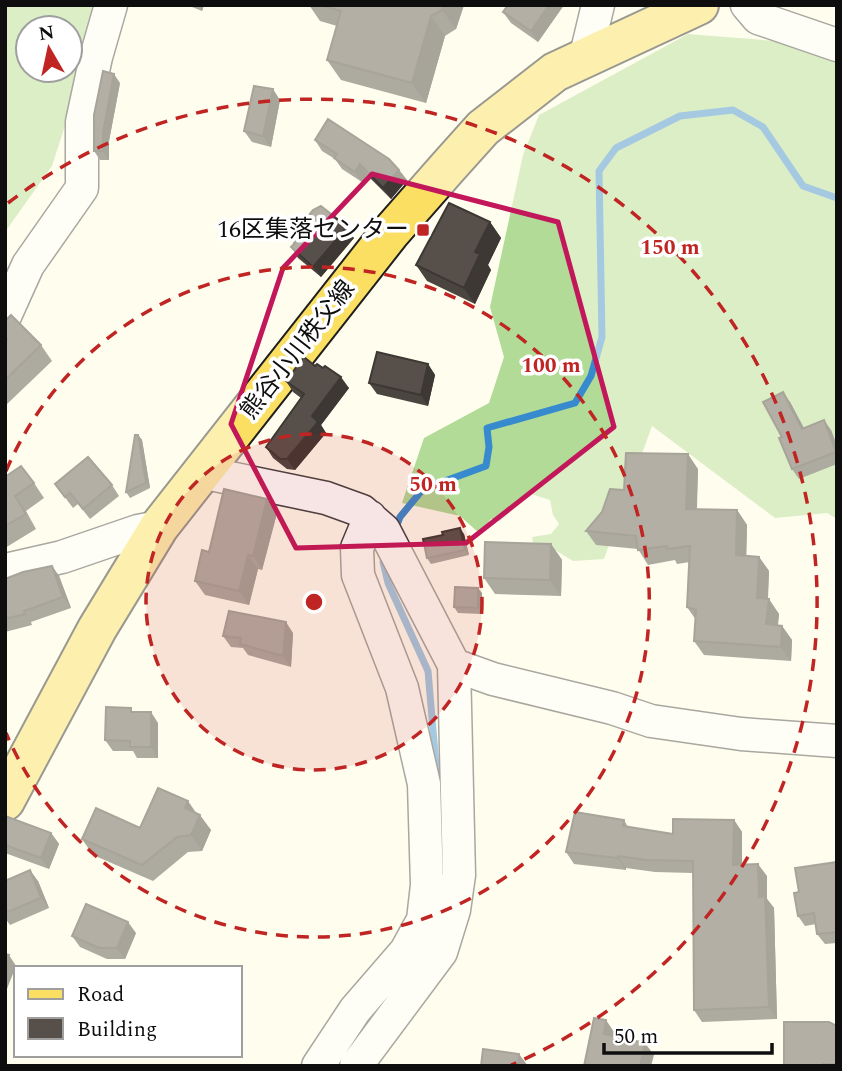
<svg xmlns="http://www.w3.org/2000/svg" width="842" height="1071" viewBox="0 0 842 1071" font-family="Spectral,'Noto Sans JP',serif">
<style>
.forest{fill:#b1db96;fill-rule:evenodd}
.lines{fill:none;stroke-linecap:round;stroke-linejoin:round}
.stream{stroke:#388acf;stroke-width:7}
.minor-casing{stroke:#414141;stroke-width:35}
.major-casing{stroke:#1f1f1f;stroke-width:42}
.minor{stroke:#fff;stroke-width:32}
.major{stroke:#fadf63;stroke-width:38}
.wall{fill:#4b4540}
.shaded-wall{fill:#3d3834}
.building{fill:#57504a;stroke:#3d3834;stroke-width:2}
.marked{fill:none;stroke:#c2185b;stroke-width:5;stroke-linejoin:round}
.ring{fill:none;stroke:#c02523;stroke-width:3.5;stroke-dasharray:12 9}
.poi-dot{fill:#c02523;stroke:#fff;stroke-width:2.5}
.labels{text-anchor:middle;dominant-baseline:central;stroke-width:7;stroke-linejoin:round;paint-order:stroke}
.poi-label{font-size:24px;fill:#0e0e0e;stroke:#fff;text-anchor:end}
.street-label{font-size:24px;fill:#0e0e0e;stroke:#fff}
.centre{fill:#c02523;stroke:#fff;stroke-width:3.5}
.ring-label{font-size:21px;text-anchor:middle;font-weight:bold;fill:#c02523;stroke:#fff;stroke-width:7;stroke-linejoin:round;paint-order:stroke}
</style>
<rect width="100%" height="100%" fill="#fffdee"/>
<!-- forest -->
<path class="forest" d="M 5,5 L 104,5 L 52,166 L 5,232 ZM 28,28 L 70,28 L 70,70 L 28,70 Z
M 688,34 L 837,46 L 837,519 L 827,513 L 775,518 L 652,426 L 604,559 L 573,561 L 555,550 L 533,543 L 532,537 L 551,534 L 559,524 L 553,515 L 550,500 L 531,494 L 500,521 L 491,519 L 479,533 L 460,516 L 402,503 L 424,438 L 489,403 L 504,357 L 490,307 L 523,155 L 539,115 Z"/>
<g class="lines">
<!-- stream -->
<path class="stream" d="M 395,530 L 400,517 L 423,489 L 486,466 L 489,447 L 487,428 L 575,403 L 591,376 L 602,337 L 599,171 L 616,148 L 680,116 L 733,110 L 763,127 L 803,186 L 837,198
M 386,554 L 383,562 L 388,583 L 428,671 L 437,777
M 353,1040 L 380,1009"/>
<!-- minor casing -->
<g class="minor-casing">
<path id="minor" d="M 747,5 L 758,18 L 837,45
M 585,59 L 598,5
M 5,316 L 28,265 L 82,188 L 82,122 L 96,57 L 111,5
M 201,472 L 326,498 L 362,511 L 384,530 L 454,665 L 459,875 L 454,910 L 441,952 L 356,1066
M 5,570 L 62,557 L 138,531 L 159,527
M 454,665 L 493,679 L 612,708 L 651,721 L 741,734 L 837,741
M 318,1066 L 355,1010 L 406,951 L 423,920 L 427,885 L 424,784 L 402,688 L 358,575 L 357,548 L 370,517"/>
</g>
<!-- major casing -->
<g class="major-casing">
<path id="major" d="M 5,801 L 97,629 L 159,527 L 390,233 L 448,167 L 483,128 L 555,72 L 699,5"/>
</g>
<!-- minor -->
<use href="#minor" class="minor"/>
<!-- major -->
<use href="#major" class="major"/>
</g>
<!-- wall -->
<path class="wall" d="M 187,5 L 204,5 L 202,11 Z
M 309,5 L 464,5 L 456,29 L 445,36 L 426,103 L 341,80 L 327,60 L 337,26 L 320,21 Z
M 564,5 L 538,42 L 511,23 L 503,12 Z
M 120,83 L 109,141 L 109,160 L 100,160 L 94,151 Z
M 280,100 L 271,147 L 252,142 L 244,131 Z
M 315,140 L 399,170 L 407,180 L 391,199 L 367,175 L 362,182 L 342,169 L 335,159 L 322,151 Z
M 490,222 L 501,238 L 488,265 L 491,270 L 475,304 L 427,281 L 416,265 Z
M 290,238 L 354,238 L 321,277 L 298,258 L 291,247 L 294,244 Z
M 5,340 L 41,345 L 52,361 L 5,406 Z
M 428,364 L 435,375 L 428,406 L 377,394 L 369,383 Z
M 315,366 L 349,388 L 321,425 L 326,433 L 295,470 L 287,469 L 273,458 L 266,447 L 301,398 L 293,392 L 286,381 Z
M 790,402 L 804,428 L 831,430 L 837,446 L 837,464 L 799,479 L 792,469 L 782,437 Z
M 138,435 L 142,440 L 150,488 L 130,498 L 126,492 Z
M 698,469 L 697,509 L 737,510 L 747,525 L 746,556 L 759,557 L 769,571 L 768,599 L 779,614 L 778,625 L 782,626 L 792,640 L 791,661 L 704,655 L 694,641 L 696,620 L 687,607 L 690,562 L 677,564 L 675,560 L 648,565 L 638,549 L 596,545 L 586,531 L 624,490 Z
M 5,477 L 34,483 L 44,498 L 26,511 L 36,529 L 5,548 Z
M 55,484 L 112,485 L 119,496 L 90,519 L 78,504 L 73,508 Z
M 267,499 L 277,513 L 262,570 L 258,569 L 249,605 L 205,595 L 195,581 L 209,552 Z
M 464,534 L 469,555 L 431,564 L 427,558 Z
M 551,544 L 562,560 L 561,596 L 495,594 L 484,578 Z
M 52,566 L 59,576 L 71,608 L 31,622 L 32,625 L 5,632 L 5,579 Z
M 482,593 L 482,614 L 458,613 L 454,607 Z
M 293,633 L 291,667 L 248,655 L 243,648 L 231,647 L 223,636 Z
M 134,712 L 158,723 L 158,758 L 137,758 L 133,751 L 113,751 L 105,740 Z
M 196,813 L 211,830 L 202,851 L 188,852 L 153,881 L 93,855 L 82,839 L 140,828 Z
M 5,816 L 51,833 L 59,844 L 49,869 L 5,853 Z
M 624,820 L 628,827 L 673,834 L 734,820 L 742,832 L 742,865 L 767,876 L 767,899 L 774,908 L 777,1019 L 702,1022 L 694,1010 L 693,873 L 655,872 L 626,868 L 626,870 L 574,864 L 566,852 Z
M 837,862 L 837,943 L 825,944 L 817,934 L 816,924 L 805,926 L 798,916 L 799,892 Z
M 5,881 L 38,881 L 49,908 L 10,925 L 5,918 Z
M 136,933 L 125,959 L 107,959 L 80,947 L 72,936 Z
M 837,1026 L 837,1066 L 784,1066 Z"/>
<!-- shaded-wall -->
<path class="shaded-wall" d="M 198,5 L 204,5 L 202,11 Z
M 443,5 L 464,5 L 456,29 L 442,10 Z
M 549,5 L 564,5 L 538,42 L 531,31 Z
M 431,16 L 445,36 L 426,103 L 412,83 Z
M 114,74 L 120,83 L 109,141 L 109,160 L 103,151 L 103,132 Z
M 273,89 L 280,100 L 271,147 L 263,136 Z
M 360,164 L 367,175 L 362,182 L 355,172 Z
M 399,170 L 407,180 L 391,199 L 383,188 Z
M 490,222 L 501,238 L 488,265 L 491,270 L 475,304 L 464,288 L 475,252 Z
M 347,227 L 354,238 L 321,277 L 313,267 Z
M 428,364 L 435,375 L 428,406 L 421,395 Z
M 341,377 L 349,388 L 321,425 L 326,433 L 295,470 L 287,459 L 312,416 Z
M 783,392 L 790,402 L 809,438 L 802,429 Z
M 824,420 L 831,430 L 837,446 L 837,453 Z
M 138,435 L 142,440 L 150,488 L 146,483 Z
M 688,454 L 698,469 L 696,523 L 686,509 Z
M 267,499 L 277,513 L 262,570 L 253,556 Z
M 737,510 L 747,525 L 746,569 L 736,555 Z
M 460,528 L 464,534 L 469,555 L 465,550 Z
M 551,544 L 562,560 L 561,596 L 550,580 Z
M 248,555 L 258,569 L 249,605 L 239,591 Z
M 759,557 L 769,571 L 767,612 L 757,598 Z
M 52,566 L 59,576 L 71,608 L 63,597 Z
M 478,588 L 482,593 L 482,614 L 478,608 Z
M 769,599 L 779,614 L 776,639 L 766,624 Z
M 286,622 L 293,633 L 291,667 L 283,656 Z
M 782,626 L 792,640 L 791,661 L 781,647 Z
M 151,712 L 158,723 L 158,758 L 151,747 Z
M 188,801 L 199,817 L 200,815 L 211,830 L 202,851 L 191,835 L 185,808 Z
M 734,820 L 742,832 L 742,877 L 733,865 Z
M 51,833 L 59,844 L 49,869 L 41,858 Z
M 618,856 L 626,868 L 626,870 L 617,858 Z
M 758,864 L 767,876 L 767,899 L 774,908 L 777,1019 L 769,1007 L 759,897 Z
M 30,870 L 38,881 L 49,908 L 41,898 Z
M 128,922 L 136,933 L 125,959 L 117,948 Z
M 9,955 L 16,966 L 5,994 L 5,963 Z
M 606,1020 L 614,1032 L 613,1046 L 604,1034 Z
M 645,1043 L 654,1055 L 651,1066 L 640,1066 Z
M 519,1054 L 528,1066 L 518,1066 Z"/>
<!-- building -->
<path class="building" d="M 320,5 L 443,5 L 442,10 L 431,16 L 412,83 L 327,60 L 341,11 Z
M 508,5 L 549,5 L 531,31 L 503,12 Z
M 103,71 L 114,74 L 103,132 L 103,151 L 94,151 L 94,115 Z
M 254,86 L 273,89 L 263,136 L 244,131 Z
M 328,119 L 389,159 L 399,170 L 383,188 L 360,164 L 355,172 L 334,158 L 337,154 L 315,140 Z
M 449,203 L 490,222 L 475,252 L 480,254 L 464,288 L 416,265 Z
M 321,206 L 347,227 L 313,267 L 291,247 L 295,243 L 290,238 L 313,210 Z
M 11,315 L 41,345 L 5,380 L 5,340 L 7,339 L 5,336 L 5,321 Z
M 377,352 L 428,364 L 421,395 L 369,383 Z
M 304,357 L 315,366 L 317,364 L 323,368 L 325,366 L 341,377 L 312,416 L 318,422 L 287,459 L 280,459 L 266,447 L 304,394 L 286,381 Z
M 783,392 L 802,429 L 824,420 L 836,452 L 792,469 L 779,438 L 782,437 L 763,402 Z
M 135,435 L 138,435 L 146,483 L 126,492 Z
M 626,453 L 688,454 L 686,509 L 737,510 L 736,555 L 759,557 L 757,598 L 769,599 L 766,624 L 782,626 L 781,647 L 694,641 L 696,610 L 687,607 L 690,546 L 667,549 L 667,546 L 638,550 L 636,536 L 586,531 L 602,512 L 610,489 L 624,490 Z
M 88,457 L 112,485 L 83,509 L 70,493 L 65,497 L 55,484 Z
M 21,466 L 34,483 L 15,496 L 26,514 L 5,526 L 5,477 Z
M 224,489 L 267,499 L 253,556 L 248,555 L 239,591 L 195,581 L 202,550 L 209,552 Z
M 460,528 L 465,550 L 427,558 L 423,539 L 443,535 L 442,532 Z
M 485,542 L 551,544 L 550,580 L 484,578 Z
M 52,566 L 63,597 L 24,611 L 25,614 L 5,619 L 5,579 L 23,572 Z
M 455,587 L 478,588 L 478,608 L 454,607 Z
M 229,611 L 286,622 L 283,656 L 240,644 L 241,638 L 223,636 Z
M 106,707 L 131,708 L 131,712 L 151,712 L 151,747 L 130,747 L 130,741 L 105,740 Z
M 158,788 L 188,801 L 185,808 L 200,815 L 191,835 L 177,837 L 142,865 L 82,839 L 96,808 L 140,828 Z
M 575,812 L 624,820 L 623,826 L 673,834 L 673,819 L 734,820 L 733,865 L 758,864 L 759,897 L 765,896 L 769,1007 L 694,1010 L 693,861 L 646,860 L 618,856 L 617,858 L 566,852 Z
M 5,816 L 51,833 L 41,858 L 5,845 Z
M 837,862 L 837,932 L 817,934 L 814,913 L 798,916 L 794,893 L 799,892 L 795,868 Z
M 30,870 L 41,898 L 5,913 L 5,881 Z
M 86,904 L 128,922 L 117,948 L 99,948 L 72,936 Z
M 5,954 L 9,955 L 5,963 Z
M 594,1018 L 606,1020 L 604,1034 L 645,1043 L 640,1066 L 584,1066 Z
M 784,1022 L 829,1022 L 837,1026 L 837,1064 L 823,1064 L 823,1066 L 784,1066 Z
M 483,1049 L 519,1054 L 518,1066 L 481,1066 Z"/>
<!-- marked area -->
<path d="M0 0H842V1071H0ZM 372,174 L 558,222 L 614,427 L 466,543 L 296,548 L 231,424 L 283,268 Z" fill="#fffdee" fill-opacity=".55" fill-rule="evenodd"/>
<path class="marked" d="M 372,174 L 558,222 L 614,427 L 466,543 L 296,548 L 231,424 L 283,268 Z"/>
<!-- distance rings -->
<circle cx="314" cy="602" r="168" fill="#c02523" fill-opacity=".12"/>
<g class="ring">
<circle cx="314" cy="602" r="168"/>
<path d="M6 471A335 335 0 1 1 6 733"/>
<path d="M8 203A503 503 0 1 1 511 1065"/>
</g>
<!-- markers -->
<rect class="poi-dot" x="416" y="223" width="14" height="14" rx="3.5"/>
<g class="labels">
<!-- poi labels -->
<g class="poi-label">
<text x="409" y="230">16区集落センター</text>
</g>
<!-- street labels -->
<g class="street-label">
<text transform="translate(298 350) rotate(-52)">熊谷小川秩父線</text>
</g>
</g>
<circle cx="314" cy="602" r="10" class="centre"/>
<g class="ring-label">
<text x="670" y="254">150 m</text>
<text x="551" y="372">100 m</text>
<text x="433" y="491">50 m</text>
</g>
<!-- border -->
<rect width="842" height="1071" fill="none" stroke="#0e0e0e" stroke-width="14"/>
<!-- legend -->
<rect x="14" y="966" width="228" height="91" fill="#ffffff" stroke="#9f9f9f" stroke-width="2"/>
<rect x="28" y="989" width="35" height="10" fill="#fadf63" stroke="#9f9f9f" stroke-width="2"/>
<text x="77" y="1001" font-size="21" fill="#0e0e0e">Road</text>
<rect x="28" y="1018" width="35" height="21" fill="#57504a" stroke="#9f9f9f" stroke-width="2"/>
<text x="77" y="1036" font-size="21" fill="#0e0e0e">Building</text>
<!-- north arrow -->
<g transform="translate(49 49) rotate(351)"><circle r="33" fill="#ffffff" stroke="#9f9f9f" stroke-width="2"/>
<path d="M0-5L12 26L0 18L-12 26Z" fill="#c02523"/>
<text y="-10" font-size="19" font-weight="bold" text-anchor="middle" fill="#0e0e0e">N</text>
</g>
<!-- scale -->
<path d="M604 1043v10h168v-10" fill="none" stroke="#0e0e0e" stroke-width="3.5"/>
<text x="614" y="1043" font-size="21" fill="#0e0e0e" stroke="#ffffff" stroke-width="5" paint-order="stroke">50 m</text>
</svg>
